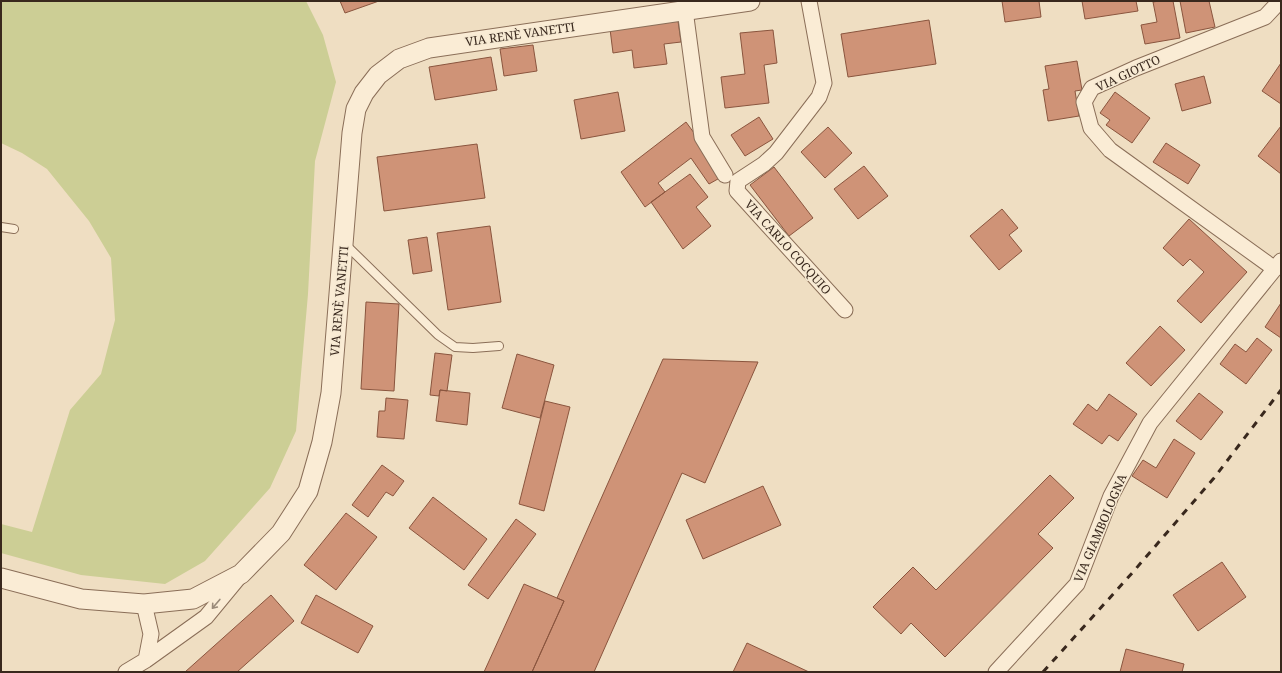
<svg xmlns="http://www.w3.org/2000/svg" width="1282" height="673" viewBox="0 0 1282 673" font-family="'Noto Serif',serif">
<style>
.green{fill:#ccce95}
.building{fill:#cf9377;stroke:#8a553e}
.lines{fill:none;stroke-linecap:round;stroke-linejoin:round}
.service-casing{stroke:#8a6e58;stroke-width:10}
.minor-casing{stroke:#8a6e58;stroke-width:17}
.tertiary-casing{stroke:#8a6e58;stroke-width:21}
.service{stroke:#faecd5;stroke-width:8}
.minor{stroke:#faecd5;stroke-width:15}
.tertiary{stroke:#faecd5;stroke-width:19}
.rail{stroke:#39281d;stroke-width:3;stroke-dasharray:7 7;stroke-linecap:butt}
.oneway{stroke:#9a8a79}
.labels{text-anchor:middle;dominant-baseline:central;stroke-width:3;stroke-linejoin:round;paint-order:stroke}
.street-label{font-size:12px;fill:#39281d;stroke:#f6e9d2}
</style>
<rect width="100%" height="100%" fill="#efdec2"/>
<!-- green -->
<path class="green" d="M 1,1 L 306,1 L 323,35 L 336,82 L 315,161 L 308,294 L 296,431 L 270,488 L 205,561 L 165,584 L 81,575 L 1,553 L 1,524 L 32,532 L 70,410 L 101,374 L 115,320 L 111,258 L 89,221 L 47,169 L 22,153 L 1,143 Z"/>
<!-- building -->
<path class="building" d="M 340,1 L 379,1 L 345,13 Z
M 1002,1 L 1039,1 L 1041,17 L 1005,22 Z
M 1082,1 L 1136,1 L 1138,11 L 1085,19 Z
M 1159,1 L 1173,1 L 1180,38 L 1145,44 L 1141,25 L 1157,22 L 1153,2 Z
M 1180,1 L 1209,1 L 1215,27 L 1186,33 Z
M 929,20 L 936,64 L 848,77 L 841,34 Z
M 678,21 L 681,42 L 664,44 L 667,64 L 634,68 L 632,50 L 613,53 L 610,29 Z
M 773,30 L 777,63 L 764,65 L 769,103 L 725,108 L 721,77 L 745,74 L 740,33 Z
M 533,45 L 537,71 L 504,76 L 500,49 Z
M 491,57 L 497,90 L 435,100 L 429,67 Z
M 1077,61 L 1082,90 L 1075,91 L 1079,116 L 1048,121 L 1043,90 L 1049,89 L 1045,66 Z
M 1281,63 L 1281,104 L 1262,91 Z
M 1204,76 L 1211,103 L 1182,111 L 1175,84 Z
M 618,92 L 625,131 L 581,139 L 574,100 Z
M 1115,92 L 1150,118 L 1132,143 L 1106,125 L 1110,120 L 1100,113 Z
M 759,117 L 773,139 L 745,156 L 731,135 Z
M 686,122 L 725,175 L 709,184 L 691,158 L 658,183 L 665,192 L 645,207 L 621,172 Z
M 1281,126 L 1281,174 L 1258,156 Z
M 828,127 L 852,153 L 825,178 L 801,152 Z
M 1166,143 L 1200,165 L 1188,184 L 1153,162 Z
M 477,144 L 485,198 L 384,211 L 377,157 Z
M 864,166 L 888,196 L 858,219 L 834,189 Z
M 774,167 L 813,218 L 789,236 L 750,185 Z
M 690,174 L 708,197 L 696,207 L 711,226 L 683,249 L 651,202 Z
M 1002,209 L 1018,228 L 1009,235 L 1022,251 L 999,270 L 970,236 Z
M 1189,219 L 1247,272 L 1201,323 L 1177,301 L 1204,272 L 1190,259 L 1183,266 L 1163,248 Z
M 490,226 L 501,302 L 448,310 L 437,233 Z
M 427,237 L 432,271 L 413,274 L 408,240 Z
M 366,302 L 399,304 L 394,391 L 361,389 Z
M 1281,303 L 1281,338 L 1265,327 Z
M 1160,326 L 1185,350 L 1151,386 L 1126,363 Z
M 1257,338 L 1272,350 L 1246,384 L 1220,364 L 1235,344 L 1246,352 Z
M 435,353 L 452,355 L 447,391 L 440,390 L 439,396 L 430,395 Z
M 517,354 L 554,365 L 540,418 L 502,408 Z
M 663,359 L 758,362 L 705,483 L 682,473 L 594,672 L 532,672 L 564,601 L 557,598 Z
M 440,390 L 470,393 L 467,425 L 436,421 Z
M 1199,393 L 1223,412 L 1201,440 L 1176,421 Z
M 1109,394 L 1137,414 L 1118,441 L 1109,435 L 1102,444 L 1073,424 L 1088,404 L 1097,411 Z
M 386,398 L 408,400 L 404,439 L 377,437 L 379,411 L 385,411 Z
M 545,401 L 570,407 L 544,511 L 519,504 Z
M 1174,439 L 1195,453 L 1167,498 L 1132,476 L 1143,460 L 1156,468 Z
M 382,465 L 404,481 L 393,496 L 386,492 L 368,517 L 352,505 Z
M 1050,475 L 1074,498 L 1038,534 L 1053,548 L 945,657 L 911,623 L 901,634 L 873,607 L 913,567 L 936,590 Z
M 763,486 L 781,525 L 703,559 L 686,520 Z
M 433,497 L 487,539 L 464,570 L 409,528 Z
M 346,513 L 377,537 L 336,590 L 304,565 Z
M 516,519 L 536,534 L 488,599 L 468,585 Z
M 1222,562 L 1246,597 L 1198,631 L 1173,595 Z
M 524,584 L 564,601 L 532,672 L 484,672 Z
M 271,595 L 294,621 L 237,672 L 185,672 Z
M 316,595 L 373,626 L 358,653 L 301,623 Z
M 747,643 L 809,672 L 733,672 Z
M 1126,649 L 1184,664 L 1182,672 L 1120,672 Z"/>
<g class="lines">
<!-- service casing -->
<g class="service-casing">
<path id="service" d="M 1,227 L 14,229
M 345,244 L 438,335 L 455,347 L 473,348 L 499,346"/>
</g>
<!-- minor casing -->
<g class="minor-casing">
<path id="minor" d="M 809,1 L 824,83 L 819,97 L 776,153 L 764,164 L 738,181 L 737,191 L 845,310
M 685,10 L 702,137 L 725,175
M 1275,269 L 1110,150 L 1091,128 L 1084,102 L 1092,88 L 1136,68 L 1265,17 L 1280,1
M 144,604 L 151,634 L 146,660 L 206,617 L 239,577
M 126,672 L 146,660
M 996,672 L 1077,584 L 1111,496 L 1150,423 L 1281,261"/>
</g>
<!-- tertiary casing -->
<g class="tertiary-casing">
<path id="tertiary" d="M 1,578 L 81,599 L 144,604 L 193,599 L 241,574 L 281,533 L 308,491 L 322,442 L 331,393 L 352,133 L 356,109 L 364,93 L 378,75 L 399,59 L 429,48 L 750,1"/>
</g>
<!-- service -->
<use href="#service" class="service"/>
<!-- minor -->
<use href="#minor" class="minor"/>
<!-- tertiary -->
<use href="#tertiary" class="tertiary"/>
<!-- rail -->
<path class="rail" d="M 1043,672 L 1133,572 L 1214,478 L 1281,390"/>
</g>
<!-- one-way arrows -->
<defs><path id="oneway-shaft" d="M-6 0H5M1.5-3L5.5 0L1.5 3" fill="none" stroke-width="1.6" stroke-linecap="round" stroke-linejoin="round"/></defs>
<use class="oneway" href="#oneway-shaft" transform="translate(216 604) rotate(130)"/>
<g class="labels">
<!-- street labels -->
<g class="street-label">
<text transform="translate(520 34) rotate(-8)">VIA RENÈ VANETTI</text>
<text transform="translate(1128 73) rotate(-25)">VIA GIOTTO</text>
<text transform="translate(788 247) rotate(48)">VIA CARLO COCQUIO</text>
<text transform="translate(339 301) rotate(-85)">VIA RENÈ VANETTI</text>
<text transform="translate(1100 528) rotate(-67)">VIA GIAMBOLOGNA</text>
</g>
</g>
<!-- border -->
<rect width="1282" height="673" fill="none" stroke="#39281d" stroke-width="4"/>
</svg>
